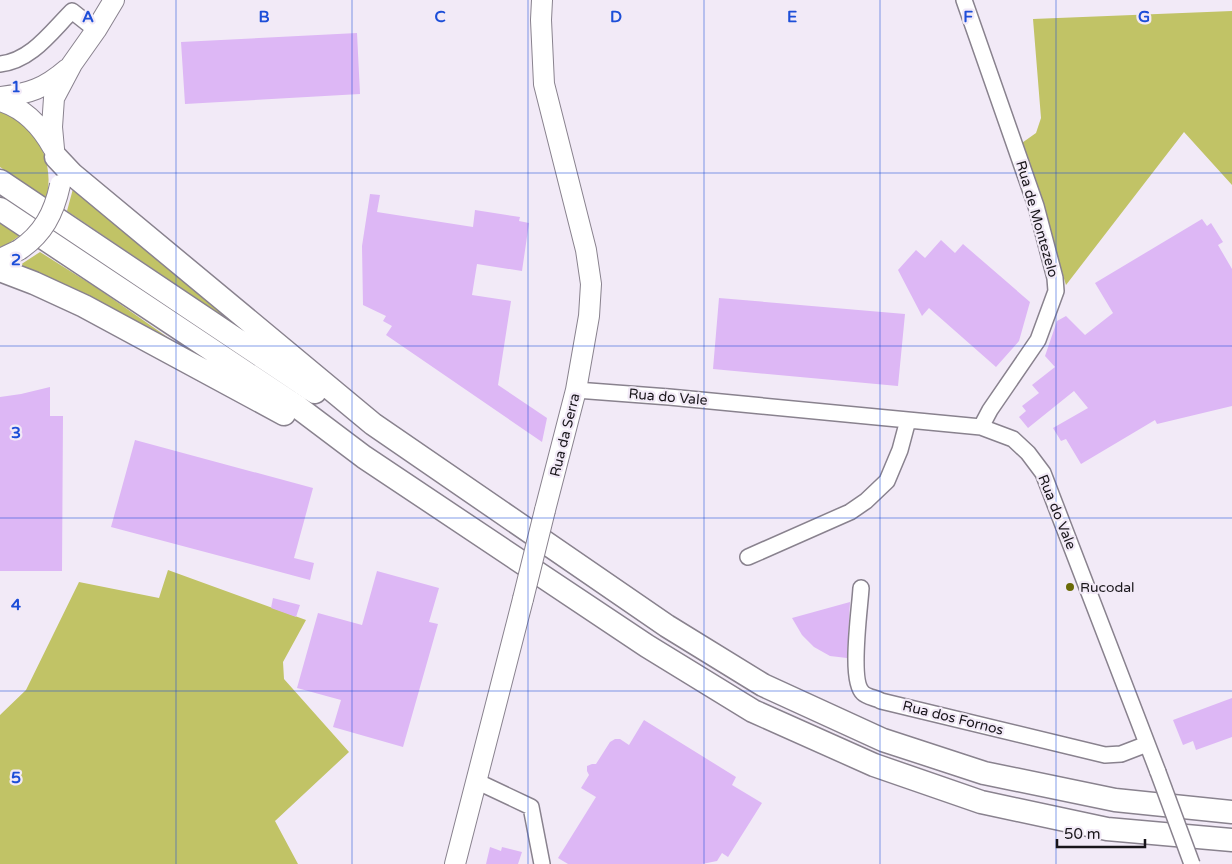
<svg xmlns="http://www.w3.org/2000/svg" width="1232" height="864" viewBox="0 0 1232 864" font-family="'Varela Round',sans-serif">
<style>
.green{fill:#c1c366}
.building{fill:#ddb7f5}
.lines{fill:none;stroke-linecap:round;stroke-linejoin:round}
.minor-casing{stroke:#89828e;stroke-width:18}
.major-casing{stroke:#89828e;stroke-width:22}
.highway-casing{stroke:#89828e;stroke-width:25}
.minor{stroke:#fff;stroke-width:15}
.major{stroke:#fff;stroke-width:20}
.highway{stroke:#fff;stroke-width:22}
.minor-bridge-casing{stroke:#89828e;stroke-width:18;stroke-linecap:butt}
.major-bridge-casing{stroke:#89828e;stroke-width:22;stroke-linecap:butt}
.minor-bridge{stroke:#fff;stroke-width:15}
.major-bridge{stroke:#fff;stroke-width:20}
.grid{fill:none;stroke:#1d4ed8;stroke-width:1;stroke-opacity:0.55}
.poi-dot{fill:#6a6a07;stroke:#f2eaf7;stroke-width:2}
.labels{text-anchor:middle;dominant-baseline:central;stroke-width:4.5;stroke-linejoin:round;paint-order:stroke}
.street-label{font-size:14px;fill:#19161b;stroke:#f2eaf7}
.poi-label{font-size:14px;fill:#19161b;stroke:#f2eaf7;text-anchor:start}
.grid-label{font-size:16px;text-anchor:middle;font-weight:bold;fill:#1d4ed8;stroke:#f2eaf7;stroke-width:4.5;stroke-linejoin:round;paint-order:stroke}
</style>
<rect width="100%" height="100%" fill="#f2eaf7"/>
<!-- green -->
<path class="green" d="M 1232,11 L 1232,185 L 1184,132 L 1066,285 L 1043,211 L 1019,145 L 1036,133 L 1041,118 L 1033,19 Z
M 0,112 C 36,123 56,162 46,199 L 0,167 Z
M 74,185 L 264,344 L 67,211 Z
M 0,223 L 19,236 L 8,244 L 0,247 Z
M 40,252 L 97,288 L 196,357 L 20,265 Z
M 168,570 L 306,620 L 283,662 L 284,679 L 349,752 L 275,821 L 298,864 L 0,864 L 0,715 L 26,690 L 79,582 L 159,598 Z"/>
<!-- building -->
<path class="building" d="M 357,33 L 360,94 L 185,104 L 181,42 Z
M 370,194 L 380,195 L 377,212 L 473,227 L 475,210 L 520,217 L 519,221 L 529,223 L 522,271 L 477,264 L 472,295 L 511,301 L 498,385 L 547,418 L 542,442 L 386,335 L 392,326 L 383,321 L 386,316 L 363,305 L 362,246 Z
M 1202,219 L 1207,226 L 1211,223 L 1223,242 L 1218,245 L 1232,269 L 1232,406 L 1157,424 L 1155,420 L 1081,464 L 1066,439 L 1061,441 L 1053,428 L 1088,408 L 1074,391 L 1028,428 L 1019,417 L 1026,411 L 1022,406 L 1039,393 L 1032,385 L 1055,367 L 1045,356 L 1057,321 L 1066,316 L 1085,335 L 1113,313 L 1095,283 Z
M 941,240 L 955,253 L 963,244 L 1030,302 L 1019,341 L 996,367 L 929,308 L 922,316 L 898,270 L 916,250 L 925,258 Z
M 719,298 L 905,314 L 898,386 L 713,369 Z
M 50,387 L 50,416 L 63,416 L 62,571 L 0,571 L 0,397 L 21,394 Z
M 135,440 L 313,488 L 294,558 L 314,563 L 310,580 L 111,527 Z
M 377,571 L 439,588 L 429,622 L 438,624 L 403,747 L 333,727 L 341,700 L 297,688 L 318,613 L 362,625 Z
M 273,598 L 300,605 L 296,617 L 271,608 Z
M 850,602 L 847,658 L 830,656 L 814,647 L 802,635 L 792,618 Z
M 1232,698 L 1232,737 L 1196,750 L 1193,741 L 1183,745 L 1173,720 Z
M 644,720 L 736,777 L 732,785 L 762,803 L 728,857 L 722,853 L 717,861 L 702,864 L 568,864 L 558,858 L 596,797 L 581,788 L 589,775 L 587,771 L 587,766 L 592,764 L 596,764 L 610,742 L 615,739 L 620,739 L 629,745 Z
M 490,847 L 501,851 L 502,847 L 522,852 L 518,864 L 486,864 Z"/>
<g class="lines">
<!-- minor casing -->
<g class="minor-casing">
<path id="minor" d="M 964,0 L 1036,206 L 1055,278 L 1056,291 L 1038,340 L 990,410 L 981,427
M 0,64 C 31,61 51,32 72,11 L 96,30
M 576,390 L 669,397 L 981,427 L 1013,439 L 1028,453 L 1043,473 L 1158,772
M 748,557 L 850,512 L 866,501 L 887,481 L 900,450 L 908,420
M 861,588 C 860,608 849,681 863,693 C 867,697 876,698 881,701 L 1105,755 L 1121,754 L 1147,744
M 476,781 L 531,807 L 542,864"/>
</g>
<!-- major casing -->
<g class="major-casing">
<path id="major" d="M 542,0 L 541,20 L 544,84 L 586,250 L 591,284 L 589,316 L 576,390 L 545,510
M 0,97 C 29,94 45,88 67,69
M 0,101 C 24,108 41,126 53,148
M 54,149 L 52,127 L 54,98 L 72,64 L 96,30 L 114,0
M 0,259 L 19,250
M 455,864 L 523,599"/>
</g>
<!-- highway casing -->
<g class="highway-casing">
<path id="highway" d="M 56,157 L 72,174 L 373,424 L 667,626 L 763,685 L 883,740 L 984,773 L 1115,800 L 1232,812
M 0,181 L 315,392
M 0,209 L 299,408 L 364,457 L 647,646 L 753,711 L 874,765 L 981,802 L 1107,829 L 1232,840
M 0,270 L 34,283 L 84,306 L 284,414"/>
</g>
<!-- minor -->
<use href="#minor" class="minor"/>
<!-- major -->
<use href="#major" class="major"/>
<!-- highway -->
<use href="#highway" class="highway"/>
<!-- minor-bridge casing -->
<g class="minor-bridge-casing">
<path id="minor-bridge" d="M 1158,772 L 1192,864"/>
</g>
<!-- major-bridge casing -->
<g class="major-bridge-casing">
<path id="major-bridge" d="M 19,250 C 43,234 54,213 60,185
M 523,599 L 545,510"/>
</g>
<!-- minor-bridge -->
<use href="#minor-bridge" class="minor-bridge"/>
<!-- major-bridge -->
<use href="#major-bridge" class="major-bridge"/>
</g>
<!-- grid -->
<path class="grid" d="M 176,0 L 176,864M 352,0 L 352,864M 528,0 L 528,864M 704,0 L 704,864M 880,0 L 880,864M 1056,0 L 1056,864M 0,173 L 1232,173M 0,346 L 1232,346M 0,518 L 1232,518M 0,691 L 1232,691"/>
<!-- markers -->
<circle class="poi-dot" cx="1070" cy="587" r="5"/>
<g class="labels">
<!-- street labels -->
<g class="street-label">
<text transform="translate(1037 219) rotate(74)">Rua de Montezelo</text>
<text transform="translate(668 397) rotate(5)">Rua do Vale</text>
<text transform="translate(565 435) rotate(-76)">Rua da Serra</text>
<text transform="translate(1057 512) rotate(68)">Rua do Vale</text>
<text transform="translate(953 718) rotate(14)">Rua dos Fornos</text>
</g>
<!-- poi labels -->
<g class="poi-label">
<text x="1080" y="587">Rucodal</text>
</g>
</g>
<g class="grid-label">
<text x="88" y="22">A</text>
<text x="264" y="22">B</text>
<text x="440" y="22">C</text>
<text x="616" y="22">D</text>
<text x="792" y="22">E</text>
<text x="968" y="22">F</text>
<text x="1144" y="22">G</text>
<text x="16" y="92">1</text>
<text x="16" y="265">2</text>
<text x="16" y="438">3</text>
<text x="16" y="610">4</text>
<text x="16" y="783">5</text>
</g>
<!-- scale -->
<path d="M1057 839v8h88v-8" fill="none" stroke="#19161b" stroke-width="2.5"/>
<text x="1064" y="839" font-size="15" fill="#19161b" stroke="#f2eaf7" stroke-width="4" paint-order="stroke">50 m</text>
</svg>
